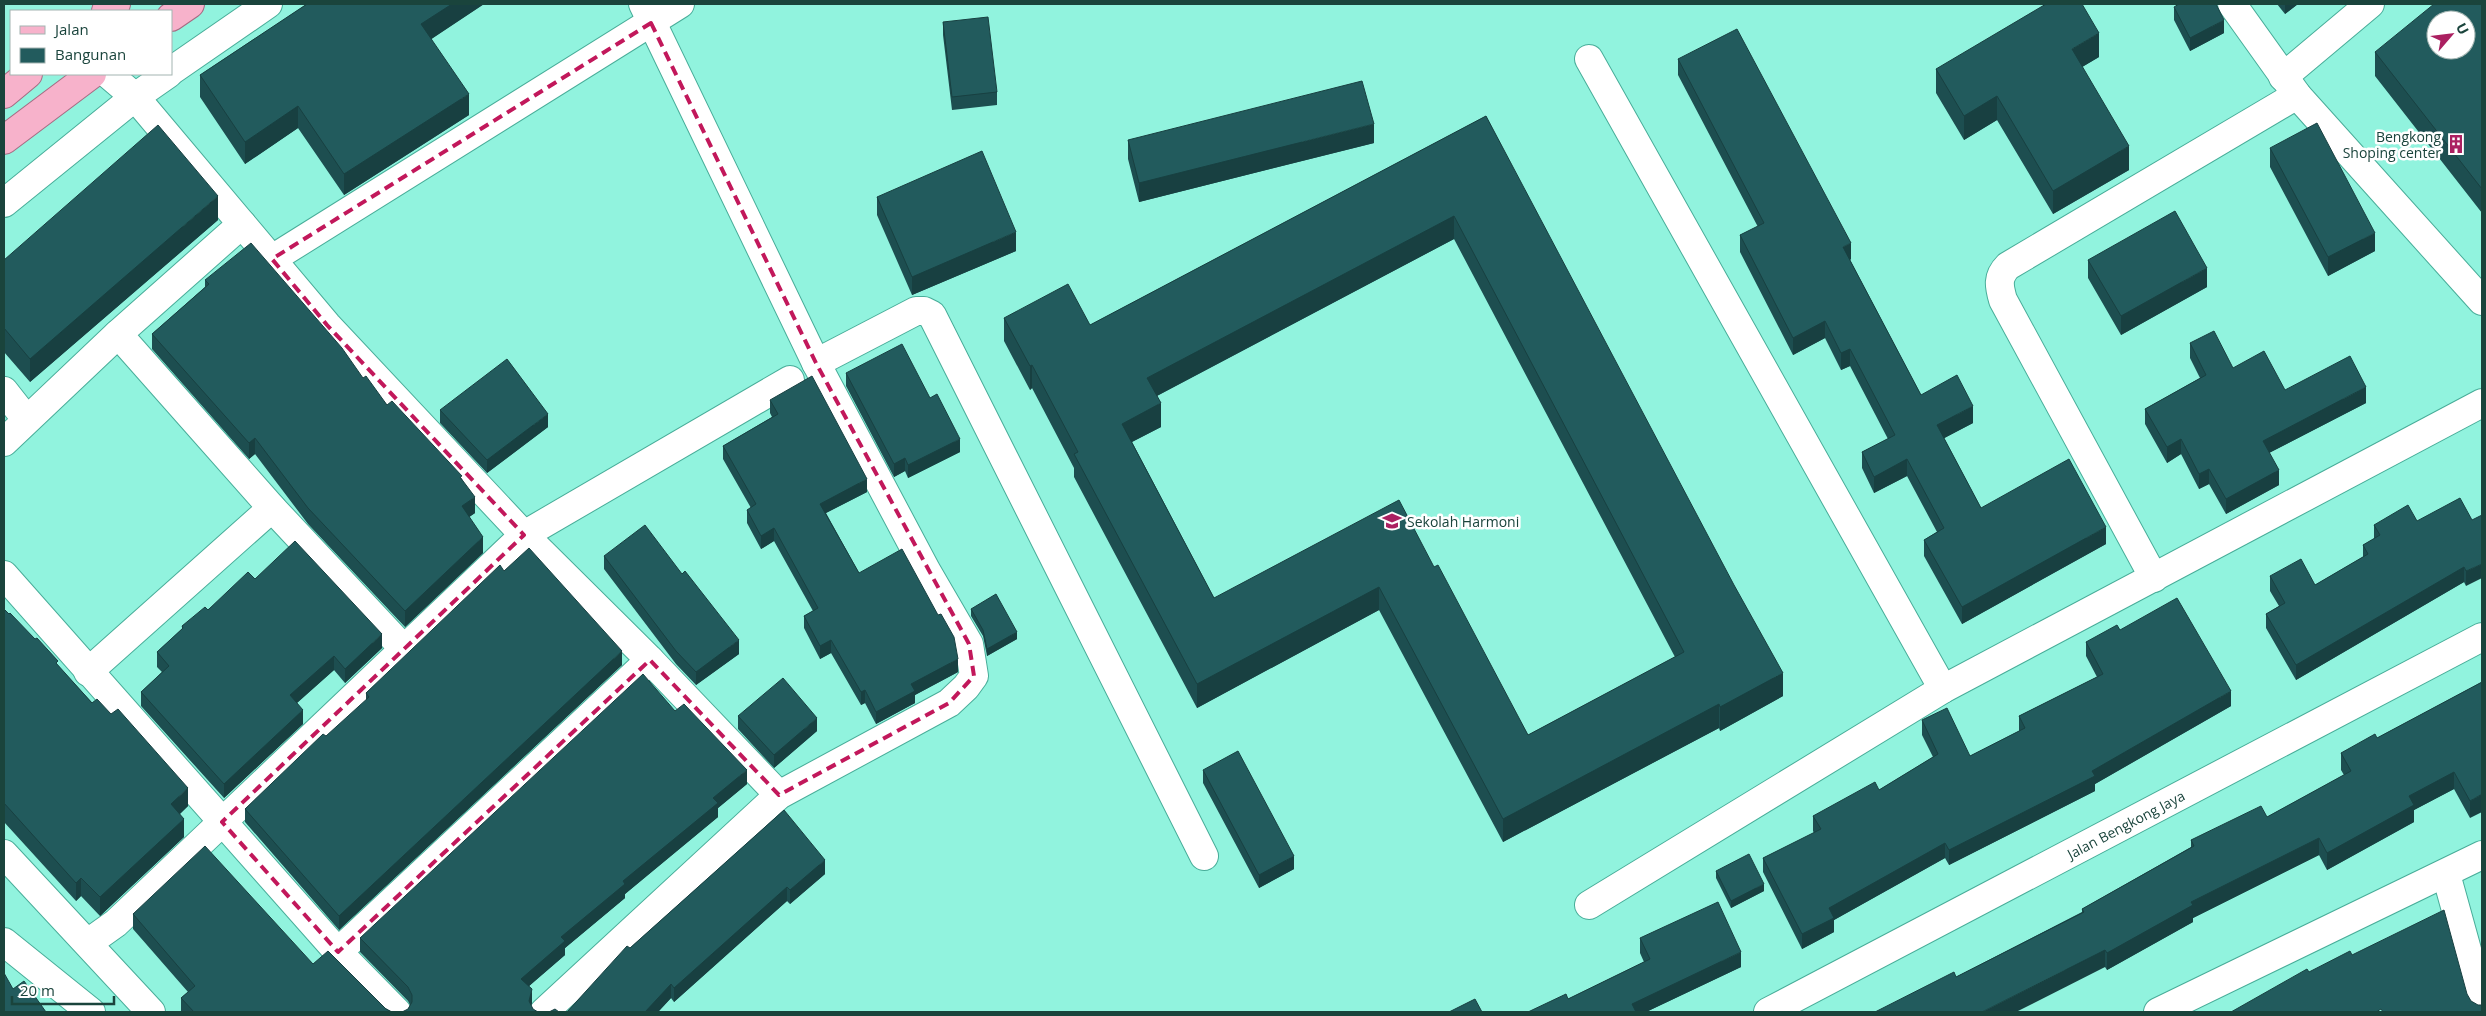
<svg xmlns="http://www.w3.org/2000/svg" width="2486" height="1016" viewBox="0 0 2486 1016" font-family="'Open Sans',sans-serif">
<style>
.lines{fill:none;stroke-linecap:round;stroke-linejoin:round}
.minor-casing{stroke:#48ad99;stroke-width:30}
.major-casing{stroke:#a66a82;stroke-width:30}
.minor{stroke:#fff;stroke-width:28}
.major{stroke:#f7b2cb;stroke-width:28}
.wall{fill:#1d4e50;fill-rule:evenodd}
.shaded-wall{fill:#184041}
.building{fill:#225b5d;stroke:#184041;fill-rule:evenodd}
.marked{fill:none;stroke:#c2185b;stroke-width:4;stroke-dasharray:10 6;stroke-linejoin:round}
.labels{text-anchor:middle;dominant-baseline:central;stroke-width:5;stroke-linejoin:round;paint-order:stroke}
.poi-label{font-size:14px;fill:#1a443c;stroke:#fff;text-anchor:end}
.street-label{font-size:14px;fill:#1a443c;stroke:#fff}
</style>
<rect width="100%" height="100%" fill="#91f3de"/>
<g class="lines">
<!-- minor casing -->
<g class="minor-casing">
<g id="minor">
<path d="M 2232,4 L 2297,95 L 2482,301"/>
<path d="M 1589,59 L 1943,689"/>
<path d="M 171,71 L 268,4"/>
<path d="M 108,74 L 135,97 L 327,325 L 524,535 L 650,660 L 779,795"/>
<path d="M 2283,77 L 2370,4"/>
<path d="M 4,203 L 135,97 L 168,74"/>
<path d="M 272,259 L 680,4"/>
<path d="M 118,334 L 272,508 L 404,649"/>
<path d="M 816,363 L 916,311 L 924,311 L 932,315 L 1204,856"/>
<path d="M 4,391 L 26,419"/>
<path d="M 4,442 L 118,334 L 242,224"/>
<path d="M 4,575 L 338,952 L 397,1012"/>
<path d="M 2154,578 L 2003,300 C 1999,286 1997,277 2008,266 L 2297,95"/>
<path d="M 88,672 L 272,508"/>
<path d="M 4,854 L 151,1012"/>
<path d="M 2446,874 L 2482,1004"/>
<path d="M 1589,905 L 1943,689 L 2482,403"/>
<path d="M 4,942 L 91,1012"/>
<path d="M 88,943 L 116,923 L 524,535 L 790,380"/>
<path d="M 338,952 L 650,660"/>
<path d="M 544,1012 L 779,795 L 949,703 L 966,687 L 974,676 L 969,644 L 926,570 L 816,363 L 643,4"/>
<path id="s1" d="M 1768,1012 L 2482,637"/>
<path d="M 2158,1012 L 2482,855"/>
</g>
</g>
<!-- major casing -->
<g class="major-casing">
<path id="major" d="M 106,11 L 116,4
M 171,17 L 190,4
M 4,94 L 28,74
M 4,140 L 92,74"/>
</g>
<!-- minor -->
<use href="#minor" class="minor"/>
<!-- major -->
<use href="#major" class="major"/>
</g>
<!-- wall -->
<path class="wall" d="M 307,4 L 484,4 L 431,39 L 469,115 L 344,195 L 298,128 L 245,164 L 200,97 L 200,75 Z
M 2277,4 L 2298,4 L 2285,14 Z
M 2482,4 L 2482,213 L 2375,76 L 2375,52 Z
M 2174,7 L 2224,33 L 2190,51 L 2174,20 Z
M 943,22 L 997,92 L 997,105 L 952,110 L 943,35 Z
M 2099,57 L 2082,67 L 2129,170 L 2053,214 L 1997,120 L 1964,140 L 1936,93 L 1936,69 Z
M 1678,59 L 1851,259 L 1850,260 L 1921,395 L 1973,423 L 1944,438 L 1981,508 L 2106,544 L 1962,624 L 1924,556 L 1924,540 L 1937,532 L 1907,476 L 1874,493 L 1862,468 L 1862,452 L 1888,439 L 1850,366 L 1841,370 L 1825,338 L 1793,355 L 1740,252 L 1740,235 L 1758,227 L 1678,75 Z
M 1486,116 L 1783,696 L 1720,731 L 1719,728 L 1503,842 L 1379,610 L 1197,708 L 1074,477 L 1074,468 L 1032,388 L 1030,390 L 1004,341 L 1004,318 L 1090,325 ZM 1454,239 L 1675,657 L 1528,735 L 1434,567 L 1214,598 L 1132,442 L 1161,427 L 1157,396 Z
M 1128,140 L 1374,143 L 1139,202 L 1128,159 Z
M 2270,148 L 2375,251 L 2328,276 L 2270,167 Z
M 877,197 L 1016,251 L 912,295 L 877,215 Z
M 218,220 L 30,382 L 4,352 L 4,260 Z
M 2088,260 L 2207,287 L 2121,335 L 2088,278 Z
M 205,280 L 363,378 L 387,405 L 462,479 L 475,513 L 469,517 L 483,553 L 405,627 L 308,524 L 255,454 L 249,459 L 152,349 L 152,334 L 205,287 Z
M 2190,343 L 2233,368 L 2285,390 L 2366,403 L 2269,453 L 2279,485 L 2226,514 L 2209,484 L 2199,489 L 2181,454 L 2167,463 L 2145,424 L 2145,409 L 2200,378 L 2190,358 Z
M 846,373 L 930,398 L 960,452 L 908,478 L 905,471 L 894,477 L 846,386 Z
M 770,400 L 867,492 L 826,513 L 859,573 L 958,672 L 915,695 L 915,703 L 876,724 L 865,703 L 861,705 L 831,653 L 820,659 L 804,628 L 804,616 L 813,611 L 774,541 L 761,549 L 747,523 L 747,510 L 751,508 L 723,459 L 723,446 L 772,417 L 770,413 Z
M 440,410 L 548,427 L 487,473 L 440,423 Z
M 2472,520 L 2466,586 L 2464,582 L 2296,680 L 2266,628 L 2266,614 L 2279,606 L 2270,591 L 2270,576 L 2315,585 L 2363,557 L 2363,545 L 2374,539 L 2374,525 L 2417,521 Z
M 604,556 L 739,654 L 696,685 L 676,664 L 604,569 Z
M 504,571 L 622,665 L 339,930 L 245,822 L 245,809 L 366,701 L 366,693 Z
M 255,579 L 382,648 L 345,683 L 334,670 L 297,703 L 303,724 L 224,798 L 141,706 L 141,692 L 162,672 L 157,667 L 157,652 L 182,629 L 182,626 Z
M 4,609 L 58,666 L 188,806 L 180,814 L 184,837 L 100,916 L 81,896 L 76,901 L 4,822 Z
M 971,609 L 1017,639 L 987,656 L 983,636 L 971,616 Z
M 2120,630 L 2231,706 L 2095,784 L 2095,791 L 1949,865 L 1945,858 L 1834,920 L 1834,932 L 1802,949 L 1763,872 L 1763,858 L 1814,833 L 1813,831 L 1813,816 L 1879,790 L 1933,757 L 1922,735 L 1922,720 L 1970,756 L 2019,731 L 2019,716 L 2097,677 L 2086,656 L 2086,642 Z
M 2482,682 L 2470,818 L 2454,789 L 2414,810 L 2414,822 L 2327,870 L 2319,855 L 2193,918 L 2193,922 L 2107,970 L 2105,967 L 1956,977 L 2082,912 L 2082,909 L 2191,847 L 2191,840 L 2267,817 L 2344,775 L 2341,770 L 2341,753 L 2377,738 Z
M 675,711 L 747,784 L 718,808 L 718,817 L 625,894 L 625,898 L 565,948 L 565,955 L 529,986 L 532,1003 L 531,1006 L 533,1009 L 408,1009 L 410,1005 L 408,1001 L 360,952 L 360,938 Z
M 738,716 L 817,731 L 774,768 L 738,729 Z
M 1203,770 L 1294,869 L 1259,888 L 1203,783 Z
M 784,810 L 825,874 L 790,904 L 787,901 L 674,1002 L 671,998 L 658,1012 L 567,1012 L 630,948 Z
M 1716,871 L 1764,891 L 1731,908 L 1716,878 Z
M 133,914 L 313,964 L 392,1012 L 181,1012 L 181,998 L 188,992 L 133,929 Z
M 1640,938 L 1741,967 L 1646,1012 L 1528,1012 L 1568,999 L 1644,962 L 1640,953 Z"/>
<!-- shaded-wall -->
<path class="shaded-wall" d="M 452,4 L 484,4 L 421,46 L 421,24 Z
M 2285,4 L 2298,4 L 2285,14 Z
M 2224,20 L 2224,33 L 2190,51 L 2190,38 Z
M 2099,33 L 2099,57 L 2072,73 L 2072,49 Z
M 469,94 L 469,115 L 344,195 L 344,174 Z
M 1997,96 L 1997,120 L 1964,140 L 1964,116 Z
M 298,106 L 298,128 L 245,164 L 245,142 Z
M 1374,124 L 1374,143 L 1139,202 L 1139,183 Z
M 2129,146 L 2129,170 L 2053,214 L 2053,191 Z
M 218,196 L 218,220 L 30,382 L 30,359 Z
M 1454,216 L 1454,239 L 1147,401 L 1147,378 Z
M 1016,232 L 1016,251 L 912,295 L 912,277 Z
M 2375,233 L 2375,251 L 2328,276 L 2328,257 Z
M 1851,243 L 1851,259 L 1843,264 L 1843,247 Z
M 2207,268 L 2207,287 L 2121,335 L 2121,316 Z
M 1825,321 L 1825,338 L 1793,355 L 1793,338 Z
M 1850,349 L 1850,366 L 1841,370 L 1841,353 Z
M 1032,365 L 1032,388 L 1030,390 L 1030,366 Z
M 2366,387 L 2366,403 L 2263,456 L 2263,441 Z
M 1161,403 L 1161,427 L 1122,447 L 1122,424 Z
M 1973,406 L 1973,423 L 1937,442 L 1937,425 Z
M 548,414 L 548,427 L 487,473 L 487,460 Z
M 255,438 L 255,454 L 249,459 L 249,443 Z
M 960,439 L 960,452 L 908,478 L 908,465 Z
M 2181,439 L 2181,454 L 2167,463 L 2167,447 Z
M 905,458 L 905,471 L 894,477 L 894,464 Z
M 1907,459 L 1907,476 L 1874,493 L 1874,477 Z
M 2209,469 L 2209,484 L 2199,489 L 2199,474 Z
M 2279,470 L 2279,485 L 2226,514 L 2226,499 Z
M 867,479 L 867,492 L 820,516 L 820,504 Z
M 475,497 L 475,513 L 462,522 L 462,506 Z
M 2106,527 L 2106,544 L 1962,624 L 1962,607 Z
M 774,528 L 774,541 L 761,549 L 761,536 Z
M 483,537 L 483,553 L 405,627 L 405,611 Z
M 2482,564 L 2482,578 L 2466,586 L 2466,571 Z
M 2464,567 L 2464,582 L 2296,680 L 2296,665 Z
M 1379,587 L 1379,610 L 1197,708 L 1197,684 Z
M 1017,632 L 1017,639 L 987,656 L 987,649 Z
M 382,634 L 382,648 L 345,683 L 345,669 Z
M 739,640 L 739,654 L 696,685 L 696,672 Z
M 831,640 L 831,653 L 820,659 L 820,646 Z
M 622,651 L 622,665 L 339,930 L 339,916 Z
M 334,656 L 334,670 L 290,709 L 290,695 Z
M 958,659 L 958,672 L 915,695 L 915,703 L 876,724 L 876,712 L 911,684 Z
M 1783,673 L 1783,696 L 1720,731 L 1720,707 Z
M 865,690 L 865,703 L 861,705 L 861,692 Z
M 2231,691 L 2231,706 L 2095,784 L 2095,791 L 1949,865 L 1949,850 L 2092,771 Z
M 1719,704 L 1719,728 L 1503,842 L 1503,819 Z
M 303,710 L 303,724 L 224,798 L 224,784 Z
M 817,718 L 817,731 L 774,768 L 774,755 Z
M 747,770 L 747,784 L 718,808 L 718,817 L 625,894 L 625,898 L 565,948 L 565,955 L 521,993 L 521,979 L 561,937 L 623,881 L 713,798 Z
M 2454,772 L 2454,789 L 2414,810 L 2414,822 L 2327,870 L 2327,853 L 2409,796 Z
M 188,788 L 188,806 L 171,822 L 171,804 Z
M 2482,794 L 2482,812 L 2470,818 L 2470,801 Z
M 184,819 L 184,837 L 100,916 L 100,897 Z
M 2319,838 L 2319,855 L 2193,918 L 2193,922 L 2107,970 L 2107,953 L 2191,902 Z
M 1945,843 L 1945,858 L 1834,920 L 1834,932 L 1802,949 L 1802,934 L 1829,908 Z
M 1294,856 L 1294,869 L 1259,888 L 1259,875 Z
M 825,860 L 825,874 L 790,904 L 790,890 Z
M 81,878 L 81,896 L 76,901 L 76,883 Z
M 1764,884 L 1764,891 L 1731,908 L 1731,901 Z
M 787,887 L 787,901 L 674,1002 L 674,988 Z
M 2105,950 L 2105,967 L 2016,1012 L 1982,1012 Z
M 1741,952 L 1741,967 L 1646,1012 L 1632,1012 L 1632,1004 Z
M 671,984 L 671,998 L 658,1012 L 645,1012 Z
M 532,989 L 532,1003 L 529,1012 L 529,1001 Z"/>
<!-- building -->
<path class="building" d="M 307,4 L 452,4 L 421,24 L 469,94 L 344,174 L 298,106 L 245,142 L 200,75 Z
M 2046,4 L 2082,4 L 2099,33 L 2072,49 L 2129,146 L 2053,191 L 1997,96 L 1964,116 L 1936,69 Z
M 2179,4 L 2216,4 L 2224,20 L 2190,38 L 2174,7 Z
M 2434,4 L 2482,4 L 2482,189 L 2375,52 ZM 2436,20 L 2466,20 L 2466,50 L 2436,50 Z
M 988,17 L 997,92 L 952,97 L 943,22 Z
M 1737,29 L 1851,243 L 1843,247 L 1921,395 L 1957,375 L 1973,406 L 1937,425 L 1981,508 L 2069,459 L 2106,527 L 1962,607 L 1924,540 L 1944,528 L 1907,459 L 1874,477 L 1862,452 L 1895,435 L 1850,349 L 1841,353 L 1825,321 L 1793,338 L 1740,235 L 1764,223 L 1678,59 Z
M 1362,81 L 1374,124 L 1139,183 L 1128,140 Z
M 1486,116 L 1734,585 L 1783,673 L 1720,707 L 1719,704 L 1503,819 L 1379,587 L 1197,684 L 1074,454 L 1078,452 L 1032,365 L 1030,366 L 1004,318 L 1068,284 L 1090,325 ZM 1454,216 L 1684,652 L 1528,735 L 1438,565 L 1434,567 L 1399,500 L 1214,598 L 1122,424 L 1161,403 L 1147,378 Z
M 2317,123 L 2375,233 L 2328,257 L 2270,148 Z
M 158,125 L 218,196 L 30,359 L 4,328 L 4,260 Z
M 982,151 L 1016,232 L 912,277 L 877,197 Z
M 2175,211 L 2207,268 L 2121,316 L 2088,260 Z
M 251,243 L 342,348 L 363,378 L 366,376 L 387,405 L 392,401 L 462,476 L 460,477 L 475,497 L 462,506 L 483,537 L 405,611 L 308,508 L 255,438 L 249,443 L 152,334 L 209,284 L 205,280 Z
M 2214,331 L 2233,368 L 2264,351 L 2285,390 L 2350,356 L 2366,387 L 2263,441 L 2279,470 L 2226,499 L 2209,469 L 2199,474 L 2181,439 L 2167,447 L 2145,409 L 2206,375 L 2190,343 Z
M 902,344 L 930,398 L 937,394 L 960,439 L 908,465 L 905,458 L 894,464 L 846,373 Z
M 507,359 L 548,414 L 487,460 L 440,410 Z
M 812,376 L 867,479 L 820,504 L 859,573 L 902,549 L 938,615 L 941,614 L 954,637 L 958,659 L 911,684 L 915,691 L 876,712 L 865,690 L 861,692 L 831,640 L 820,646 L 804,616 L 818,608 L 774,528 L 761,536 L 747,510 L 756,504 L 723,446 L 778,414 L 770,400 Z
M 2460,498 L 2472,520 L 2482,515 L 2482,564 L 2466,571 L 2464,567 L 2296,665 L 2266,614 L 2285,603 L 2270,576 L 2301,559 L 2315,585 L 2368,554 L 2363,545 L 2380,535 L 2374,525 L 2408,505 L 2417,521 Z
M 645,525 L 682,574 L 685,571 L 739,640 L 696,672 L 676,651 L 604,556 Z
M 295,541 L 382,634 L 345,669 L 334,656 L 290,695 L 303,710 L 224,784 L 141,692 L 169,666 L 157,652 L 183,628 L 182,626 L 205,607 L 208,610 L 248,572 L 255,579 Z
M 529,548 L 622,651 L 339,916 L 245,809 L 323,734 L 326,736 L 369,697 L 366,693 L 500,565 L 504,571 Z
M 996,594 L 1017,632 L 987,649 L 983,630 L 971,609 Z
M 2177,598 L 2231,691 L 2092,771 L 2095,776 L 1949,850 L 1945,843 L 1829,908 L 1834,918 L 1802,934 L 1763,858 L 1821,829 L 1813,816 L 1875,782 L 1879,790 L 1938,754 L 1922,720 L 1947,708 L 1970,756 L 2025,728 L 2019,716 L 2103,674 L 2086,642 L 2117,625 L 2120,630 Z
M 4,609 L 9,614 L 10,613 L 35,639 L 37,638 L 58,661 L 56,663 L 92,703 L 97,699 L 111,714 L 118,709 L 188,788 L 171,804 L 184,819 L 100,897 L 81,878 L 76,883 L 4,803 Z
M 643,674 L 675,711 L 684,704 L 747,770 L 713,798 L 718,803 L 623,881 L 625,884 L 561,937 L 565,941 L 521,979 L 532,989 L 529,1001 L 533,1009 L 538,1012 L 402,1012 L 408,1009 L 412,1002 L 412,995 L 408,987 L 360,938 Z
M 783,678 L 817,718 L 774,755 L 738,716 Z
M 2482,682 L 2482,794 L 2470,801 L 2454,772 L 2409,796 L 2414,805 L 2327,853 L 2319,838 L 2191,902 L 2193,905 L 2107,953 L 2105,950 L 1982,1012 L 1875,1012 L 1954,972 L 1956,977 L 2084,912 L 2082,909 L 2194,846 L 2191,840 L 2261,806 L 2267,817 L 2351,771 L 2341,753 L 2375,734 L 2377,738 Z
M 1238,751 L 1294,856 L 1259,875 L 1203,770 Z
M 784,810 L 825,860 L 790,890 L 787,887 L 674,988 L 671,984 L 645,1012 L 567,1012 L 627,946 L 630,948 Z
M 205,846 L 313,964 L 328,951 L 386,1009 L 392,1012 L 194,1012 L 181,998 L 195,986 L 133,914 Z
M 1749,854 L 1764,884 L 1731,901 L 1716,871 Z
M 1718,902 L 1741,952 L 1632,1004 L 1636,1012 L 1528,1012 L 1566,994 L 1568,999 L 1650,959 L 1640,938 Z
M 2444,910 L 2467,994 L 2471,1001 L 2478,1005 L 2482,1005 L 2482,1012 L 2383,1012 L 2381,1009 L 2376,1012 L 2231,1012 L 2307,969 L 2309,972 L 2350,951 L 2352,955 Z
M 4,973 L 13,989 L 24,981 L 46,1012 L 4,1012 Z
M 1475,999 L 1482,1012 L 1449,1012 Z
M 555,1009 L 559,1012 L 549,1012 Z"/>
<!-- marked area -->
<path class="marked" d="M 651,23 L 816,363 L 969,644 L 974,676 L 949,703 L 779,795 L 650,660 L 338,952 L 222,822 L 524,535 L 327,325 L 272,259 Z"/>
<!-- icons -->
<defs>
<g id="building-bare" transform="scale(1.5)"><path d="M-4-6H4V6H1V3H-1V6H-4ZM-2.5-4.3h1.7v1.8h-1.7ZM.8-4.3h1.7v1.8H.8ZM-2.5-1h1.7V.8h-1.7ZM.8-1h1.7V.8H.8Z" fill="#ab2061" stroke="#fff" stroke-width="2.5" paint-order="stroke"/></g>
<g id="school-bare" transform="scale(1.5)"><path d="M0-5L7-2L0 1L-7-2ZM-4 1L0 2.5L4 1V4Q0 6-4 4Z" fill="#ab2061" stroke="#fff" stroke-width="2.5" paint-order="stroke"/></g>
</defs>
<g fill-rule="evenodd">
<use href="#building-bare" x="2456" y="144"/>
<use href="#school-bare" x="1392" y="521"/>
</g>
<g class="labels">
<!-- poi labels -->
<g class="poi-label">
<text x="2441" y="136">Bengkong<tspan x="2441" dy="16">Shoping center</tspan></text>
<text x="1407" y="521" text-anchor="start">Sekolah Harmoni</text>
</g>
<!-- street labels -->
<g class="street-label">
<text stroke="none"><textPath href="#s1" startOffset="404">Jalan Bengkong Jaya</textPath></text>
</g>
</g>
<!-- border -->
<rect width="2486" height="1016" fill="none" stroke="#1a443c" stroke-width="10"/>
<!-- legend -->
<rect x="10" y="10" width="162" height="65" fill="#ffffff" stroke="#a3b4b1"/>
<rect x="20" y="26" width="25" height="8" fill="#f7b2cb" stroke="#a3b4b1"/>
<text x="55" y="35" font-size="15" fill="#1a443c">Jalan</text>
<rect x="20" y="48" width="25" height="15" fill="#225b5d" stroke="#a3b4b1"/>
<text x="55" y="60" font-size="15" fill="#1a443c">Bangunan</text>
<!-- north arrow -->
<g transform="translate(2451 35) rotate(62)"><circle r="24" fill="#ffffff" stroke="#a3b4b1"/>
<path d="M0-4L9 19L0 12L-9 19Z" fill="#ab2061"/>
<text y="-8" font-size="14" font-weight="bold" text-anchor="middle" fill="#1a443c">U</text>
</g>
<!-- scale -->
<path d="M12 996v8h102v-8" fill="none" stroke="#1a443c" stroke-width="2.5"/>
<text x="20" y="996" font-size="15" fill="#1a443c" stroke="#ffffff" stroke-width="4" paint-order="stroke">20 m</text>
</svg>
